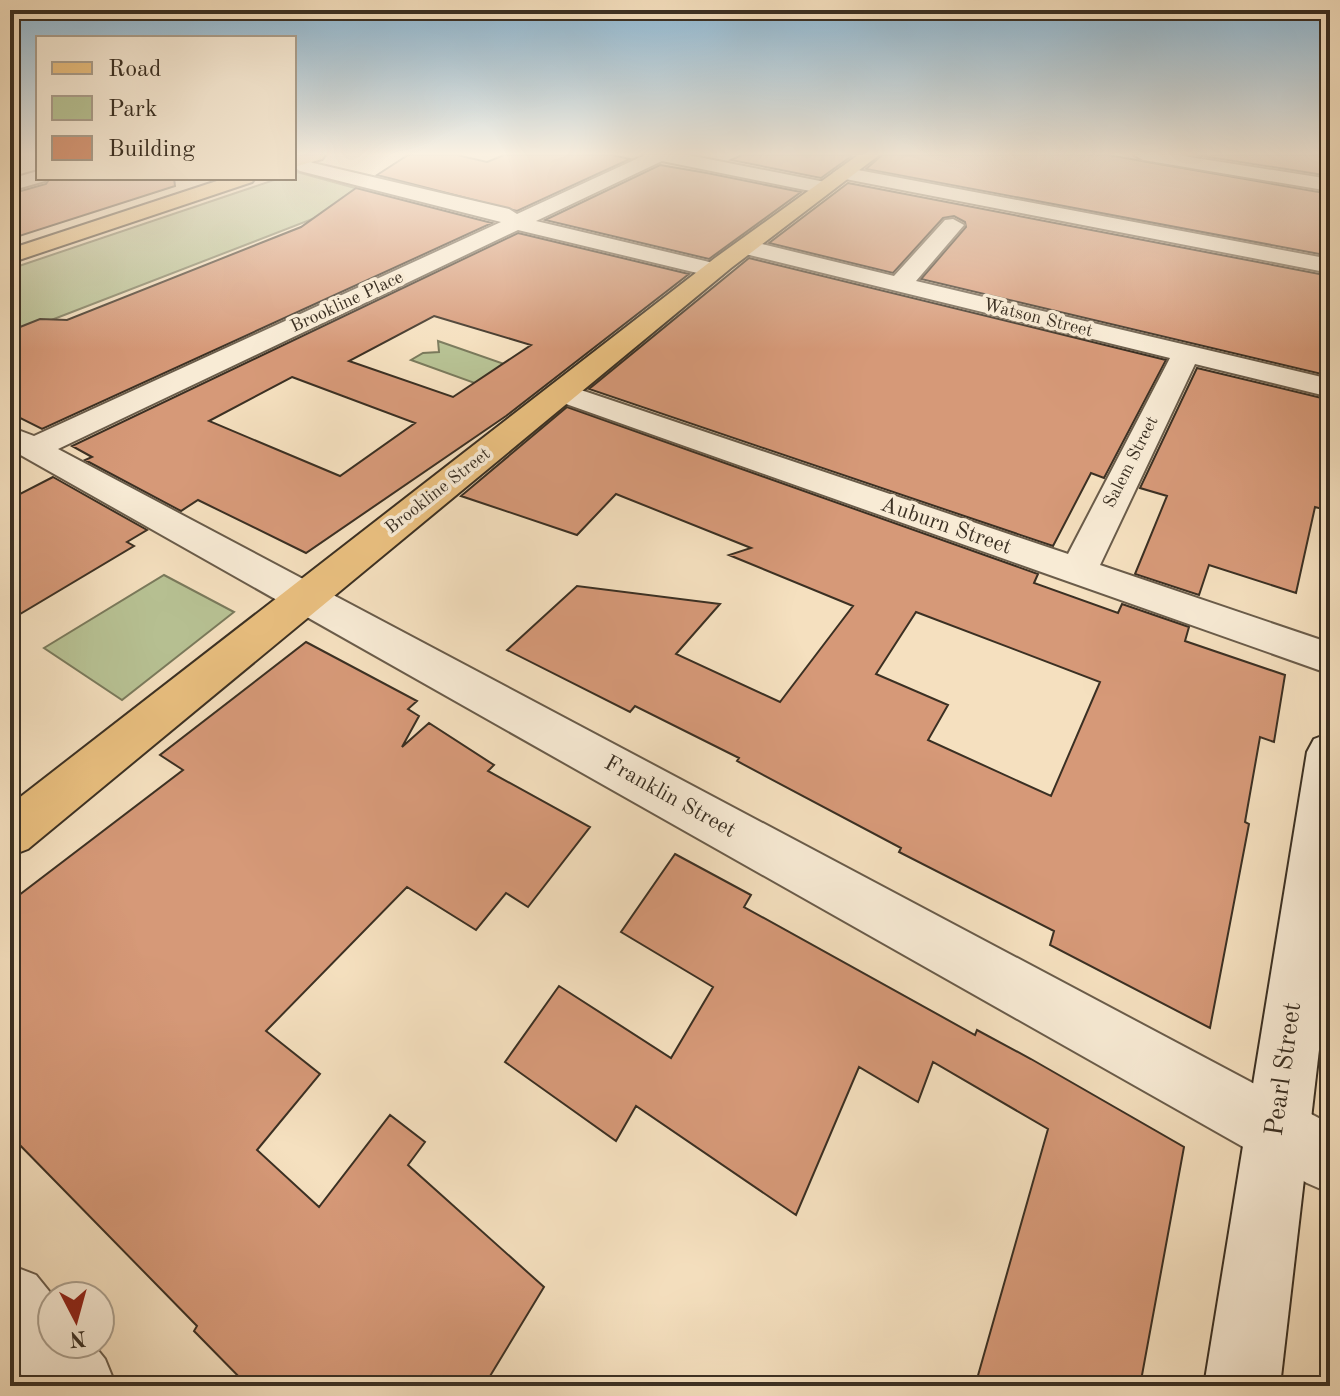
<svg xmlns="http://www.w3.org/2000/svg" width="1340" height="1396" viewBox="0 0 1340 1396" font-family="'Old Standard TT',serif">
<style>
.green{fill:#b8c395;stroke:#7a7a5c;stroke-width:2}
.building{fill:#d69978;stroke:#3b3023;stroke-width:2;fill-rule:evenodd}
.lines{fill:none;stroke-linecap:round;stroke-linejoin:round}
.street-casing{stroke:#6a5c4a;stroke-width:4}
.secondary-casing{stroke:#3b3023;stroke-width:4}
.primary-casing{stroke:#3b3023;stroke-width:4}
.street{fill:#f8ebd5;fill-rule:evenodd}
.secondary{fill:#f8ebd5;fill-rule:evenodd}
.primary{fill:#eac080;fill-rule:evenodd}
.labels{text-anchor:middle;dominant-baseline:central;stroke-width:7;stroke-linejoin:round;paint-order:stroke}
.far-street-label{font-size:18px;fill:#3b3023;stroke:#f8ebd5}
.street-label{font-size:22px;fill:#3b3023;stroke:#f8ebd5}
.near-street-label{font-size:26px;fill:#3b3023;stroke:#f8ebd5}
</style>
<rect width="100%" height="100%" fill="#f5e0bf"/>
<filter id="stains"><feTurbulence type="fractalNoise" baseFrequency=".0025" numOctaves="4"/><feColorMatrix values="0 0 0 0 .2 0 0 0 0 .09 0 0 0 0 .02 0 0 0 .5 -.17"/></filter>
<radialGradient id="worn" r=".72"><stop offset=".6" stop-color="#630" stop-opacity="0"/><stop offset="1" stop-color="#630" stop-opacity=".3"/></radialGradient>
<!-- green -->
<path class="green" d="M 297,172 L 377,194 L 10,336 L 10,269 L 280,178 L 294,178 Z
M 438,341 L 510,366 L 480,385 L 411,360 L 423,353 L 439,352 Z
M 164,575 L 234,612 L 122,700 L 44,648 Z"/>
<!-- building -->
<path class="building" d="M 408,155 L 457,155 L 487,162 L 504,155 L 612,155 L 630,159 L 517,211 L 377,175 Z
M 742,155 L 853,155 L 821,178 L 731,160 Z
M 882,155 L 1108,155 L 1330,194 L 1330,256 L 866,169 Z
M 1196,155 L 1330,155 L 1330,176 Z
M 660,165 L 707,173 L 801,192 L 709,259 L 545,220 Z
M 50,178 L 174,178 L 175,186 L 10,239 L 10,194 L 46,184 Z
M 848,183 L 1330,276 L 1330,376 L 921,279 L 966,227 L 965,222 L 954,216 L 943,218 L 893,273 L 769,243 Z
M 356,188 L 492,223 L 42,429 L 10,413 L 10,331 L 40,319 L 67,320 L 301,227 Z
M 518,233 L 689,274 L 506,416 L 306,553 L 198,500 L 181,511 L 85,460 L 92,457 L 72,446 ZM 434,316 L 531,345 L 453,397 L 349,361 ZM 292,377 L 308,383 L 415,423 L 340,476 L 209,421 Z
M 749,258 L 1166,360 L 1104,478 L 1091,473 L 1053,546 L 589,389 Z
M 1197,368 L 1330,400 L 1323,451 L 1330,452 L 1330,511 L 1315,507 L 1296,593 L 1209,565 L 1199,595 L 1135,574 L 1167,496 L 1140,488 Z
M 567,407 L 1038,574 L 1034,583 L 1118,613 L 1122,604 L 1189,627 L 1185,641 L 1285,675 L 1274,742 L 1260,737 L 1245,822 L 1249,824 L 1210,1028 L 1050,945 L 1054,931 L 899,852 L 901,848 L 737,761 L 739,758 L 635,706 L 630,712 L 507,650 L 577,586 L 720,604 L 676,654 L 780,702 L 853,606 L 729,555 L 751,548 L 616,494 L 577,535 L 461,496 ZM 916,612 L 1100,682 L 1051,796 L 928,740 L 948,705 L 876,674 Z
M 53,477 L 147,530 L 127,542 L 134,546 L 10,620 L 10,499 Z
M 306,642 L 417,701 L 408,709 L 419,716 L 402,747 L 429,723 L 494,765 L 488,771 L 590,827 L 528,907 L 506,893 L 476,930 L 407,887 L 266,1031 L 320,1074 L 257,1150 L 319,1207 L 390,1115 L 425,1142 L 408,1165 L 544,1287 L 484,1386 L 248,1386 L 194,1331 L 197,1326 L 10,1135 L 10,902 L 183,770 L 160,755 Z
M 675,854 L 751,895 L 744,907 L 975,1035 L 977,1030 L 1031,1059 L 1184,1147 L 1140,1386 L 975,1386 L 1048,1129 L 933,1062 L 918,1102 L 859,1067 L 796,1215 L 636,1106 L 616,1141 L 505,1062 L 559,986 L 671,1058 L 713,987 L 621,932 Z"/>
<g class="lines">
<!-- street casing -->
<g class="street-casing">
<path id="street" d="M 294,155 L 313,163 L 509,209 L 517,214 L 645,155 L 688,155 L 825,182 L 835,188 L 825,194 L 662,161 L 536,221 L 722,265 L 726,270 L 722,275 L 714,277 L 518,230 L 58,449 L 1330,1124 L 1330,1193 L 1307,1183 L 10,449 L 10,427 L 34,436 L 501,222 L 300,171 L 294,167 Z
M 1134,155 L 1177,155 L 1330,179 L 1330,191 L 1143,160 Z
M 842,167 L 1330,259 L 1330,273 L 835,177 L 833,173 Z
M 38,171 L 38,178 L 47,178 L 45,181 L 10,191 L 10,179 Z
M 953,219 L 964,225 L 916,281 L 1330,379 L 1330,397 L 1195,364 L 1100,565 L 1330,643 L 1330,674 L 552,399 L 547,393 L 552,387 L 572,387 L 1068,554 L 1170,358 L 737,252 L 734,247 L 745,240 L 894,276 L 945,220 Z
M 10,1265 L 36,1275 L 53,1296 L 52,1344 L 93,1344 L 105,1359 L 116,1386 L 30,1386 L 10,1360 Z"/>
</g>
<!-- secondary casing -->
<g class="secondary-casing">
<path id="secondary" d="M 1330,733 L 1330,955 L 1280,1386 L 1204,1386 L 1307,752 L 1314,739 Z"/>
</g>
<!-- primary casing -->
<g class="primary-casing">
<path id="primary" d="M 325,155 L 322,159 L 294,167 L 294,156 Z
M 858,155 L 879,155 L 731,268 L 28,849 L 10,856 L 10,805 L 715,258 Z
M 226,178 L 255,178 L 252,182 L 10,263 L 10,249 Z"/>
</g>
<!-- street -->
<use href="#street" class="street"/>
<!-- secondary -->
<use href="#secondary" class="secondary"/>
<!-- primary -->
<use href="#primary" class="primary"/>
</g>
<!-- sky -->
<linearGradient id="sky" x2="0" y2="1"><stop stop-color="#8ab7d5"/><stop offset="0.44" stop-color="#faf1e2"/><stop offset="1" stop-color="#faf1e2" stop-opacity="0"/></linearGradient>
<rect width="1340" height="350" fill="url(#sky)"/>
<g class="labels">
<!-- far-street labels -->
<g class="far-street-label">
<text transform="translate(347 302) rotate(-25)">Brookline Place</text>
<text transform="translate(1038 318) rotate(14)">Watson Street</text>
<text transform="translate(1131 462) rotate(-63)">Salem Street</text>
<text transform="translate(438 491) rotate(-38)">Brookline Street</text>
</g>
<!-- street labels -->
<g class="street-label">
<text transform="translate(946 526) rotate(19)">Auburn Street</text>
<text transform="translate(670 797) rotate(29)">Franklin Street</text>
</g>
<!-- near-street labels -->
<g class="near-street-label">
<text transform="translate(1284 1069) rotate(-82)">Pearl Street</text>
</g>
</g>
<!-- margin -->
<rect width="1340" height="1396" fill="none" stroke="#f5e0bf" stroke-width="40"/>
<rect x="12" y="12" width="1316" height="1372" fill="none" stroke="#3b3023" stroke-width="4"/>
<rect x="20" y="20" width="1300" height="1356" fill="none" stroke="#3b3023" stroke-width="2"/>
<!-- legend -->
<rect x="36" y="36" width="260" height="144" fill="#f8ebd5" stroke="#aca08e" stroke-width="2"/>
<rect x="52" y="62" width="40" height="12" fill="#eac080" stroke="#aca08e" stroke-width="2"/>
<text x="108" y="76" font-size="24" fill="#3b3023">Road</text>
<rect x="52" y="96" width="40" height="24" fill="#b8c395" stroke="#aca08e" stroke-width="2"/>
<text x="108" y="116" font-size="24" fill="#3b3023">Park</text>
<rect x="52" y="136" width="40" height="24" fill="#d69978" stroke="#aca08e" stroke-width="2"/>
<text x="108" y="156" font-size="24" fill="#3b3023">Building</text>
<!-- north arrow -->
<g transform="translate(76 1320) rotate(174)"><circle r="38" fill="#f8ebd5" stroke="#aca08e" stroke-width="2"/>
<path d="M0-6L14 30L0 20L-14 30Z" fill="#8f2418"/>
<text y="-12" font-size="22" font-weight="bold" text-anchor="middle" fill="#3b3023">N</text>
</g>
<rect width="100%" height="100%" filter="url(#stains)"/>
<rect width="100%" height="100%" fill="url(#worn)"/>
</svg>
